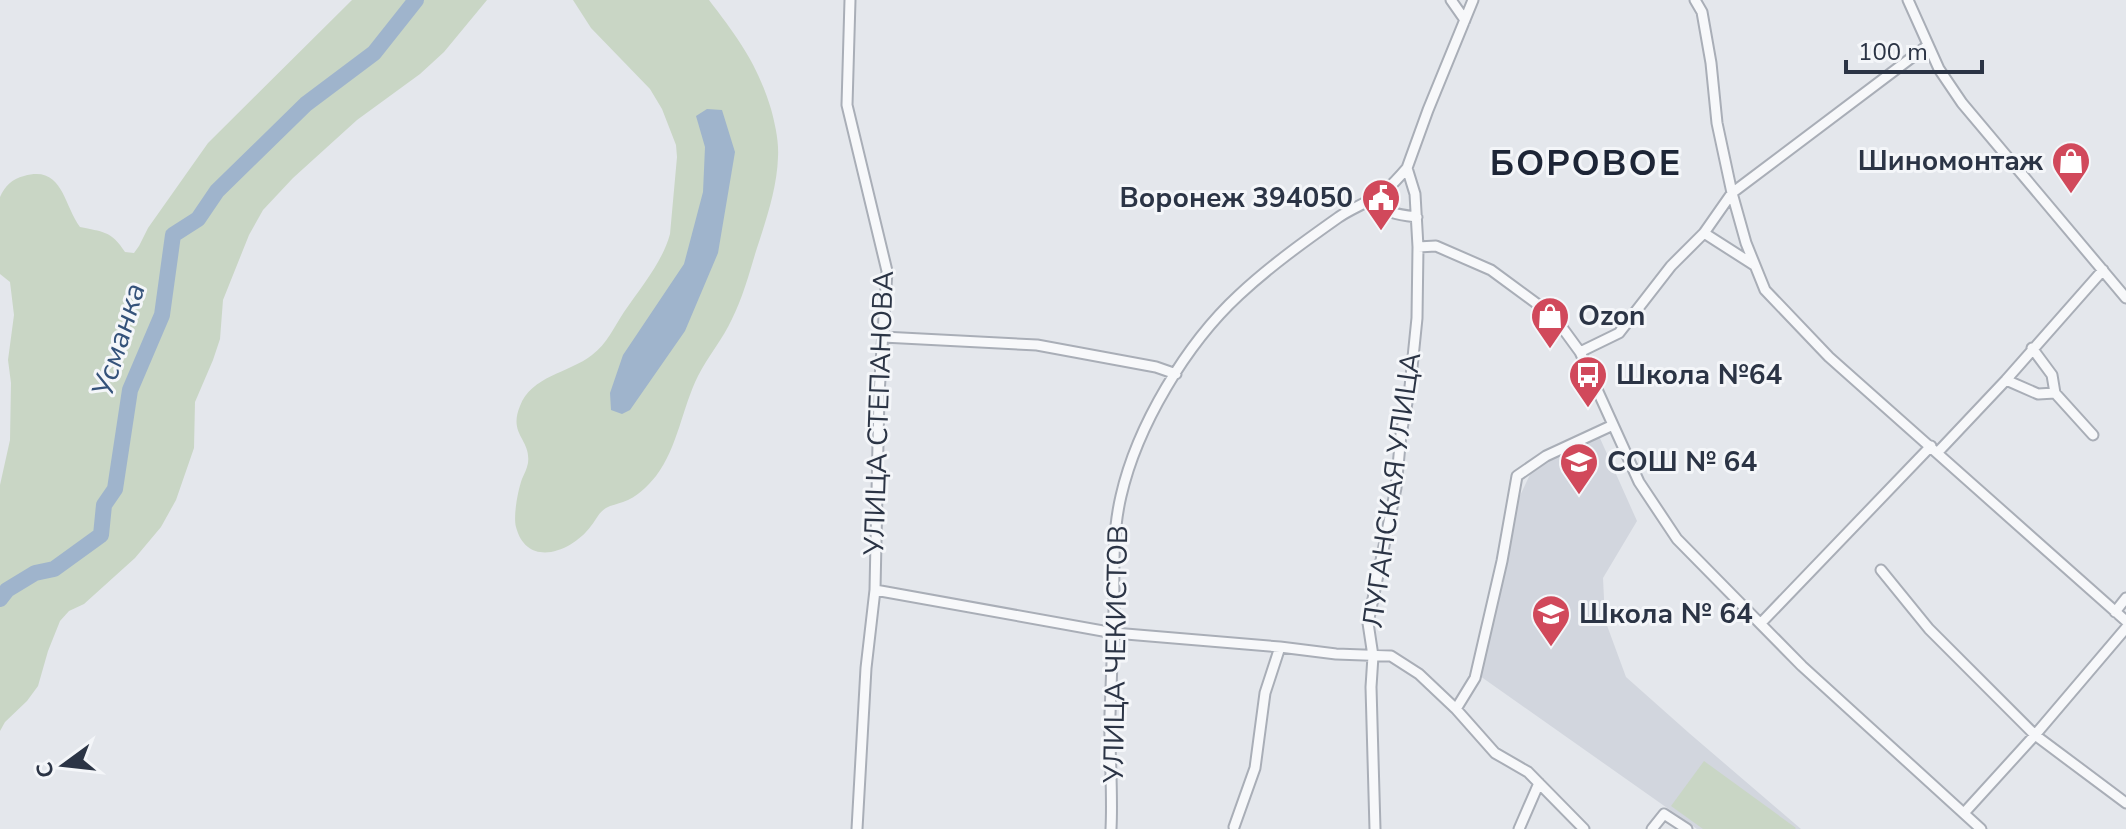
<svg xmlns="http://www.w3.org/2000/svg" width="2126" height="829" viewBox="0 0 2126 829" font-family="'Nunito Sans',sans-serif">
<style>
.built{fill:#d2d6de}
.green{fill:#c9d6c5}
.water{fill:#9fb4cc}
.lines{fill:none;stroke-linecap:round;stroke-linejoin:round}
.river{stroke:#9fb4cc;stroke-width:16}
.minor-casing{stroke:#a9aeb7;stroke-width:13}
.minor{stroke:#f7f8fa;stroke-width:9}
.labels{text-anchor:middle;dominant-baseline:central;stroke-width:6;stroke-linejoin:round;paint-order:stroke}
.poi-label{font-size:28px;font-weight:bold;fill:#2b3445;stroke:#f4f6f9;text-anchor:start}
.street-label{font-size:28px;fill:#2b3445;stroke:#f4f6f9}
.water-label{font-size:30px;font-style:italic;fill:#34527a;stroke:#f4f6f9}
.district-label{font-size:36px;font-weight:bold;letter-spacing:2px;fill:#1d2536;stroke:#f4f6f9}
</style>
<rect width="100%" height="100%" fill="#e4e7ec"/>
<!-- built -->
<path class="built" d="M 1599,436 L 1637,521 L 1603,578 L 1605,620 L 1626,677 L 1689,733 L 1801,829 L 1697,829 L 1480,676 L 1518,500 L 1533,468 Z"/>
<!-- green -->
<path class="green" d="M 352,0 L 487,0 L 444,52 L 420,74 L 357,120 L 293,178 L 263,210 L 249,235 L 223,300 L 220,339 L 213,360 L 195,402 L 194,448 L 176,500 L 161,527 L 135,558 L 84,604 L 69,611 L 60,621 L 48,651 L 38,686 L 27,701 L 5,722 L 0,731 L 0,485 L 10,440 L 11,383 L 8,360 L 14,315 L 10,282 L 0,274 L 0,197 C 5,186 12,179 24,176 C 63,165 63,204 80,227 C 102,232 111,230 125,252 L 134,253 L 139,246 L 148,228 L 208,143 Z
M 573,0 L 709,0 C 738,38 757,63 771,109 C 775,124 779,141 778,157 C 777,189 766,220 756,251 C 749,274 743,297 732,319 C 723,339 708,356 698,376 C 682,408 678,447 656,476 C 647,487 637,497 623,502 C 618,504 611,505 606,508 C 599,512 596,520 591,526 C 572,552 527,569 516,527 C 513,516 518,490 522,479 C 524,474 527,469 528,463 C 531,439 508,435 520,406 C 531,376 569,373 592,355 C 607,344 614,327 624,312 C 641,287 662,263 670,234 L 677,157 L 676,145 L 662,109 L 650,89 L 591,28 Z
M 1704,761 L 1796,828 L 1795,829 L 1703,829 L 1671,806 Z"/>
<!-- water -->
<path class="water" d="M 707,109 L 722,110 L 735,152 L 718,253 L 685,331 L 630,410 L 622,414 L 611,410 L 610,393 L 623,355 L 684,264 L 703,192 L 705,147 L 696,116 Z"/>
<g class="lines">
<!-- river -->
<path class="river" d="M 0,599 L 7,590 L 35,573 L 54,569 L 101,535 L 104,505 L 115,489 L 130,390 L 162,315 L 173,235 L 198,219 L 217,191 L 306,104 L 374,53 L 416,0"/>
<!-- minor casing -->
<g class="minor-casing">
<path id="minor" d="M 850,0 L 847,105 L 887,271 L 879,394 L 875,590 L 866,668 L 857,829
M 1451,0 L 1465,20
M 1473,0 L 1428,110 L 1407,168 L 1415,194 L 1418,247 L 1436,246 L 1491,270 L 1544,309 L 1561,326 L 1580,352 L 1639,482 L 1677,539 L 1802,666 L 1981,829
M 1695,0 L 1702,12 L 1711,63 L 1717,123 L 1732,193 L 1746,243 L 1765,290 L 1829,357 L 2126,621
M 1908,0 L 1939,69 L 1962,103 L 2126,298
M 1373,198 C 1385,214 1399,215 1417,217
M 1704,233 L 1754,265
M 883,337 L 1037,345 L 1156,367 L 1176,374
M 1580,352 L 1619,333 L 1671,266 L 1704,233 L 1732,193 L 1927,46
M 2006,380 L 2038,394 L 2055,393 L 2052,375 L 2032,348
M 2055,393 L 2093,435
M 1938,452 L 2006,380 L 2103,270
M 1881,570 L 1929,629 L 2035,735 L 2126,803
M 875,590 L 1114,633 L 1280,647 L 1336,654 L 1391,656 L 1419,674 L 1456,709 L 1495,753 L 1528,772 L 1584,829
M 2115,612 L 2126,598
M 1761,623 L 1931,446
M 1456,709 L 1475,678 L 1502,561 L 1517,476 L 1546,456 L 1613,425
M 1964,813 L 2035,735 L 2126,628
M 1234,827 L 1255,768 L 1265,693 L 1280,647
M 1111,829 C 1113,790 1109,752 1110,714 C 1111,680 1113,645 1114,611 C 1114,573 1112,534 1121,496 C 1137,426 1186,344 1239,295 C 1270,266 1305,241 1339,217 C 1354,207 1372,201 1386,190 C 1394,183 1401,175 1407,168
M 1375,829 L 1371,687 L 1373,656 L 1368,623 L 1396,488 L 1401,434 L 1410,387 L 1417,318 L 1418,247
M 1519,829 L 1539,783
M 1652,829 L 1664,814 L 1687,829"/>
</g>
<!-- minor -->
<use href="#minor" class="minor"/>
</g>
<!-- icons -->
<defs>
<g id="shop-pin" transform="scale(2)"><path d="M0 17L-7.5 6A9.5 9.5 0 1 1 7.5 6Z" fill="#d1495b" stroke="#f4f6f9"/><path d="M-5-2.5h2.3a2.7 3.5 0 0 1 5.4 0H5L5.5 6h-11ZM-1.5-2.5h3a1.5 2.3 0 0 0-3 0Z" fill="#fff"/></g>
<g id="civic-pin" transform="scale(2)"><path d="M0 17L-7.5 6A9.5 9.5 0 1 1 7.5 6Z" fill="#d1495b" stroke="#f4f6f9"/><path d="M-.6-6.5H3V-4.5H.6V-3L4-1V1h2V6H-6V1h2V-1L-.6-3ZM-1.2 2.5V6h2.4V2.5Z" fill="#fff"/></g>
<g id="bus-pin" transform="scale(2)"><path d="M0 17L-7.5 6A9.5 9.5 0 1 1 7.5 6Z" fill="#d1495b" stroke="#f4f6f9"/><path d="M-5-6H5V4H4V6H2V4H-2V6H-4V4H-5ZM-3.5-4V0h7V-4ZM-3.5 1.2v1.5H-2V1.2ZM2 1.2v1.5H3.5V1.2Z" fill="#fff"/></g>
<g id="school-pin" transform="scale(2)"><path d="M0 17L-7.5 6A9.5 9.5 0 1 1 7.5 6Z" fill="#d1495b" stroke="#f4f6f9"/><path d="M0-5L7-2L0 1L-7-2ZM-4 1L0 2.5L4 1V4Q0 6-4 4Z" fill="#fff"/></g>
</defs>
<g fill-rule="evenodd">
<use href="#shop-pin" x="2071" y="161"/>
<use href="#civic-pin" x="1381" y="198"/>
<use href="#shop-pin" x="1550" y="316"/>
<use href="#bus-pin" x="1588" y="375"/>
<use href="#school-pin" x="1579" y="462"/>
<use href="#school-pin" x="1551" y="614"/>
</g>
<g class="labels">
<!-- poi labels -->
<g class="poi-label">
<text x="2043" y="161" text-anchor="end">Шиномонтаж</text>
<text x="1353" y="198" text-anchor="end">Воронеж 394050</text>
<text x="1578" y="316">Ozon</text>
<text x="1616" y="375">Школа №64</text>
<text x="1607" y="462">СОШ № 64</text>
<text x="1579" y="614">Школа № 64</text>
</g>
<!-- street labels -->
<g class="street-label">
<text transform="translate(879 413) rotate(-88)">УЛИЦА СТЕПАНОВА</text>
<text transform="translate(1392 490) rotate(-82)">ЛУГАНСКАЯ УЛИЦА</text>
<text transform="translate(1116 654) rotate(-89)">УЛИЦА ЧЕКИСТОВ</text>
</g>
<!-- water labels -->
<g class="water-label">
<text transform="translate(119 340) rotate(-73)">Усманка</text>
</g>
<!-- district labels -->
<g class="district-label">
<text x="1586" y="163">БОРОВОЕ</text>
</g>
</g>
<!-- north arrow -->
<g transform="translate(64 765) rotate(255)" stroke="#f4f6f9" stroke-width="6" paint-order="stroke">
<path d="M0-6L14 30L0 20L-14 30Z" fill="#2b3445"/>
<text y="-12" font-size="22" font-weight="bold" text-anchor="middle" fill="#2b3445">С</text>
</g>
<!-- scale -->
<path d="M1846 60v12h136v-12" fill="none" stroke="#2b3445" stroke-width="4"/>
<text x="1858" y="60" font-size="24" fill="#2b3445" stroke="#f4f6f9" stroke-width="6" paint-order="stroke">100 m</text>
</svg>
